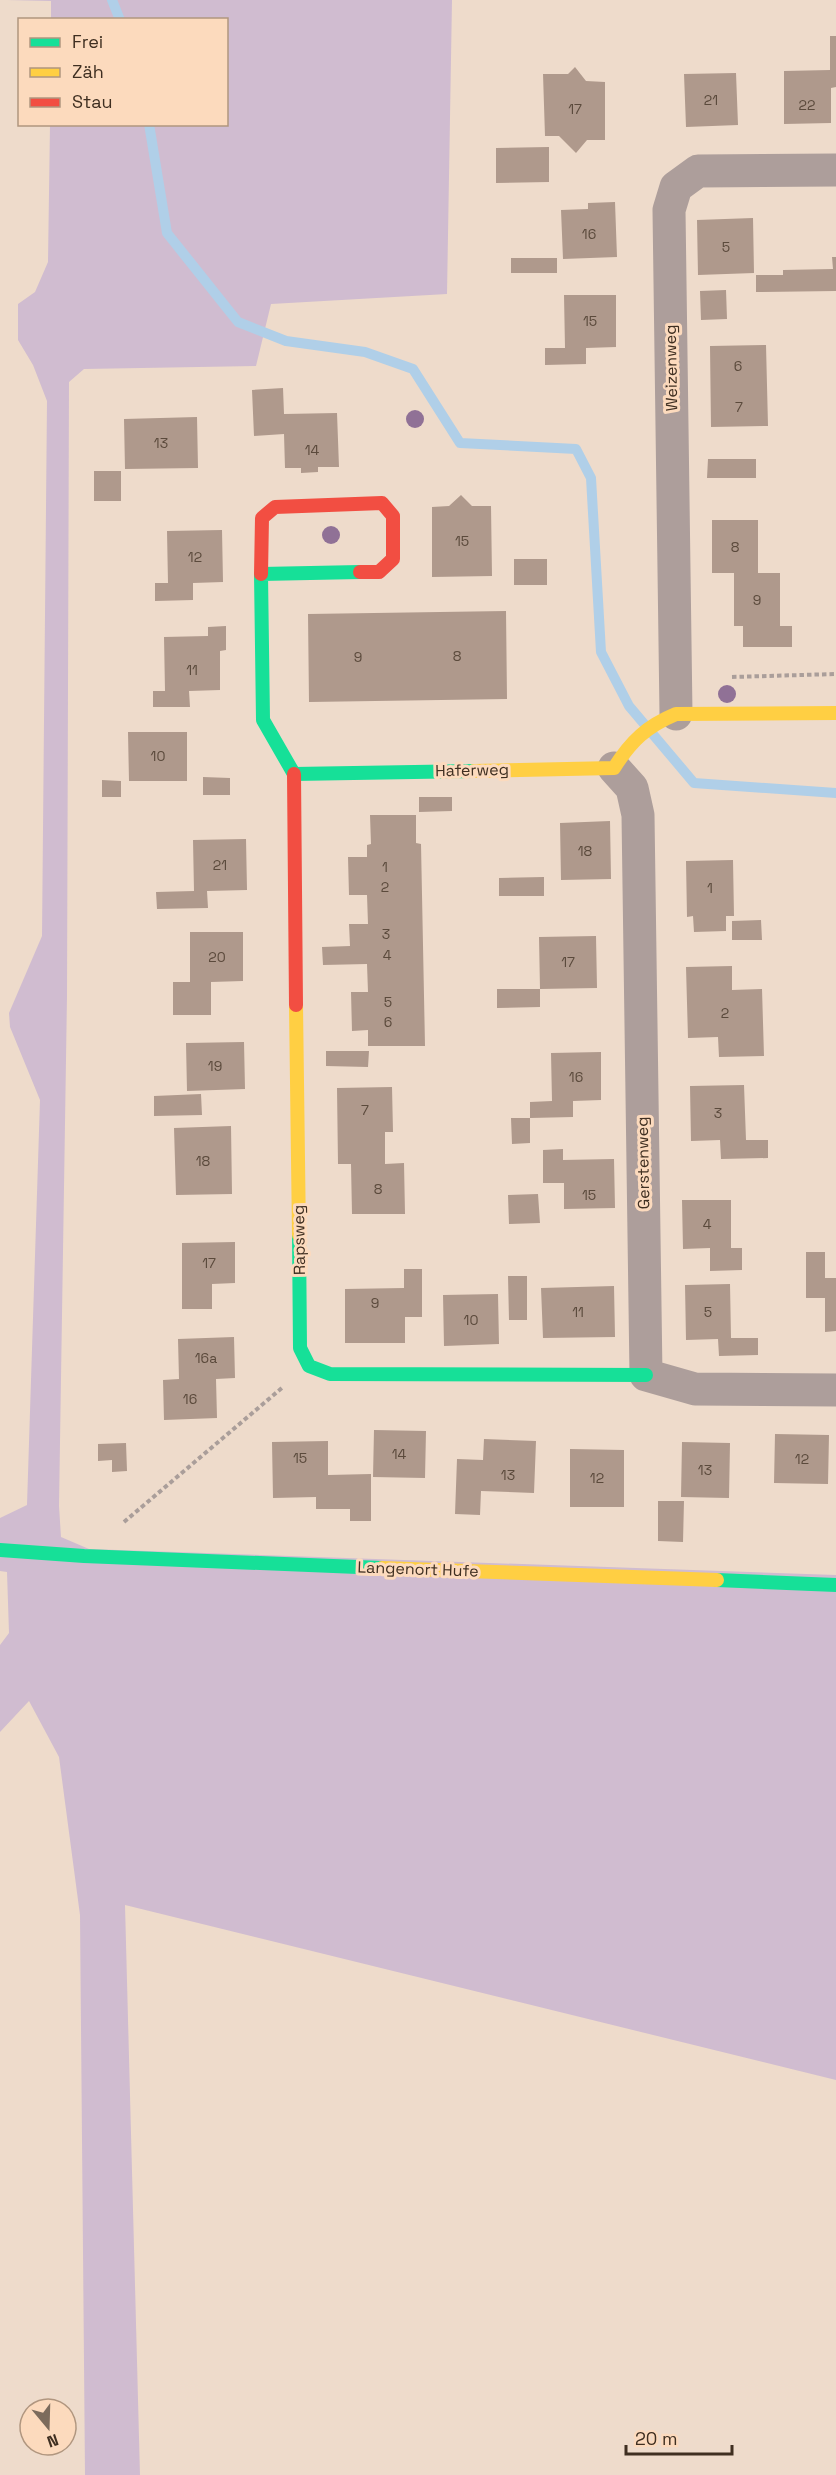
<svg xmlns="http://www.w3.org/2000/svg" width="836" height="2475" viewBox="0 0 836 2475" font-family="'Space Grotesk',sans-serif">
<style>
.green{fill:#d0bcd0}
.lines{fill:none;stroke-linecap:round;stroke-linejoin:round}
.stream{stroke:#b0cfe8;stroke-width:10}
.building{fill:#af998c}
.path{stroke:#aa9e9a;stroke-width:4;stroke-dasharray:4.5 3;stroke-linecap:butt}
.street{stroke:#ad9e9b;stroke-width:33}
.fast{stroke:#16e098;stroke-width:14}
.slow{stroke:#ffcf43;stroke-width:14}
.jam{stroke:#f24e42;stroke-width:14}
.tree{fill:#907196}
.labels{text-anchor:middle;dominant-baseline:central;stroke-width:6;stroke-linejoin:round;paint-order:stroke}
.number-label{font-size:14px;fill:#5b4a3c}
.street-label{font-size:16px;fill:#3f2f21;stroke:#fcdabd}
</style>
<rect width="100%" height="100%" fill="#eedbcb"/>
<!-- green -->
<path class="green" d="M 7,0 L 452,0 L 447,294 L 271,304 L 256,366 L 84,369 L 69,382 L 67,996 L 59,1506 L 61,1537 L 89,1549 L 836,1575 L 836,2080 L 125,1905 L 140,2475 L 85,2475 L 80,1915 L 59,1757 L 29,1701 L 0,1732 L 0,1645 L 9,1633 L 7,1572 L 0,1571 L 0,1518 L 27,1505 L 40,1100 L 10,1027 L 9,1013 L 42,936 L 47,401 L 33,365 L 18,340 L 18,304 L 35,292 L 48,262 L 50,125 L 226,124 L 226,20 L 51,19 L 51,1 Z"/>
<g class="lines">
<!-- stream -->
<path class="stream" d="M 112,0 L 120,20
M 149,124 L 167,233 L 238,322 L 286,341 L 365,352 L 413,369 L 460,443 L 576,449 L 591,478 L 601,652 L 629,706 L 694,783 L 836,793"/>
</g>
<!-- building -->
<path class="building" d="M 830,36 L 836,36 L 836,87 L 831,88 L 831,123 L 784,124 L 784,71 L 830,70 Z
M 575,67 L 586,81 L 605,82 L 605,140 L 587,140 L 576,153 L 559,136 L 545,136 L 543,74 L 568,74 Z
M 736,73 L 738,125 L 686,127 L 684,74 Z
M 549,147 L 549,182 L 496,183 L 496,148 Z
M 615,202 L 617,257 L 563,259 L 561,210 L 588,209 L 588,203 Z
M 753,218 L 754,273 L 698,275 L 697,220 Z
M 832,257 L 836,257 L 836,291 L 756,292 L 756,275 L 783,275 L 783,270 L 833,269 Z
M 511,258 L 557,258 L 557,273 L 511,273 Z
M 726,290 L 727,319 L 701,320 L 700,291 Z
M 564,295 L 616,295 L 616,347 L 586,348 L 586,364 L 545,365 L 545,348 L 565,348 Z
M 766,345 L 768,426 L 711,427 L 710,346 Z
M 283,388 L 284,414 L 337,413 L 339,467 L 318,467 L 318,472 L 301,473 L 301,468 L 285,468 L 284,434 L 254,436 L 252,390 Z
M 197,417 L 198,468 L 125,469 L 124,419 Z
M 708,459 L 756,459 L 756,478 L 707,478 Z
M 94,471 L 121,471 L 121,501 L 94,501 Z
M 461,495 L 472,506 L 491,506 L 492,576 L 432,577 L 432,507 L 449,506 Z
M 712,520 L 758,520 L 758,573 L 780,573 L 780,626 L 792,626 L 792,647 L 743,647 L 743,626 L 734,626 L 734,573 L 712,573 Z
M 222,530 L 223,582 L 193,583 L 193,600 L 155,601 L 155,583 L 168,583 L 167,531 Z
M 514,559 L 547,559 L 547,585 L 514,585 Z
M 506,611 L 507,699 L 309,702 L 308,614 Z
M 226,626 L 226,650 L 220,651 L 220,690 L 189,691 L 190,707 L 153,707 L 153,691 L 165,691 L 164,637 L 208,636 L 208,627 Z
M 128,732 L 187,732 L 187,781 L 129,781 Z
M 203,777 L 230,778 L 230,795 L 203,795 Z
M 102,780 L 121,781 L 121,797 L 102,797 Z
M 419,797 L 452,797 L 452,811 L 419,812 Z
M 370,815 L 416,815 L 416,843 L 421,844 L 425,1046 L 368,1046 L 368,1030 L 352,1031 L 351,992 L 368,992 L 367,964 L 323,965 L 322,947 L 350,946 L 349,924 L 368,924 L 367,895 L 349,895 L 348,857 L 367,857 L 367,845 L 371,844 Z
M 610,821 L 611,879 L 561,880 L 560,823 Z
M 246,839 L 247,890 L 207,891 L 208,908 L 157,909 L 156,892 L 194,891 L 193,840 Z
M 733,860 L 734,916 L 726,916 L 726,931 L 694,932 L 693,916 L 687,917 L 686,861 Z
M 544,877 L 544,896 L 499,896 L 499,878 Z
M 761,920 L 762,940 L 732,940 L 732,921 Z
M 190,932 L 243,932 L 243,981 L 211,982 L 211,1015 L 173,1015 L 173,982 L 190,982 Z
M 596,936 L 597,988 L 540,989 L 539,937 Z
M 732,966 L 732,990 L 762,989 L 764,1056 L 719,1057 L 718,1037 L 688,1038 L 686,967 Z
M 497,989 L 540,989 L 540,1007 L 497,1008 Z
M 244,1042 L 245,1089 L 187,1091 L 186,1043 Z
M 326,1051 L 369,1051 L 368,1067 L 326,1066 Z
M 601,1052 L 601,1100 L 573,1101 L 573,1117 L 530,1118 L 530,1102 L 552,1101 L 551,1053 Z
M 744,1085 L 746,1140 L 768,1140 L 768,1158 L 721,1159 L 720,1140 L 691,1141 L 690,1086 Z
M 392,1087 L 393,1132 L 385,1132 L 385,1164 L 404,1163 L 405,1214 L 352,1214 L 351,1164 L 338,1164 L 337,1088 Z
M 201,1094 L 202,1115 L 154,1116 L 154,1096 Z
M 511,1118 L 530,1118 L 530,1143 L 512,1144 Z
M 231,1126 L 232,1194 L 176,1195 L 174,1128 Z
M 563,1149 L 563,1160 L 614,1159 L 615,1208 L 564,1209 L 564,1183 L 543,1183 L 543,1150 Z
M 538,1194 L 540,1223 L 509,1224 L 508,1195 Z
M 682,1200 L 731,1200 L 731,1248 L 742,1248 L 742,1270 L 710,1271 L 710,1248 L 683,1249 Z
M 235,1242 L 235,1283 L 212,1284 L 212,1309 L 182,1309 L 182,1243 Z
M 806,1252 L 825,1252 L 825,1278 L 836,1278 L 836,1331 L 825,1332 L 825,1298 L 806,1298 Z
M 404,1269 L 422,1269 L 422,1317 L 405,1317 L 405,1343 L 345,1343 L 345,1289 L 404,1288 Z
M 508,1276 L 527,1276 L 527,1320 L 509,1320 Z
M 730,1284 L 731,1338 L 758,1338 L 758,1355 L 719,1356 L 718,1339 L 686,1340 L 685,1285 Z
M 614,1286 L 615,1337 L 543,1338 L 541,1288 Z
M 498,1294 L 499,1344 L 444,1346 L 443,1295 Z
M 234,1337 L 235,1378 L 216,1379 L 217,1418 L 164,1420 L 163,1380 L 179,1379 L 178,1339 Z
M 374,1430 L 426,1431 L 425,1478 L 373,1477 Z
M 775,1434 L 829,1435 L 828,1484 L 774,1483 Z
M 484,1439 L 536,1441 L 534,1493 L 481,1491 L 480,1515 L 455,1514 L 457,1459 L 483,1460 Z
M 328,1441 L 328,1475 L 371,1474 L 371,1521 L 350,1521 L 350,1509 L 316,1509 L 316,1497 L 273,1498 L 272,1442 Z
M 682,1442 L 730,1443 L 729,1498 L 681,1497 Z
M 126,1443 L 127,1471 L 112,1472 L 112,1460 L 98,1461 L 98,1444 Z
M 570,1449 L 624,1450 L 624,1507 L 570,1507 Z
M 658,1501 L 684,1501 L 683,1542 L 658,1541 Z"/>
<g class="lines">
<!-- path -->
<path class="path" d="M 732,677 L 836,674
M 124,1522 L 283,1387"/>
<!-- street -->
<path class="street" d="M 676,714 L 669,210 L 676,187 L 698,171 L 836,170
M 614,768 L 632,788 L 638,815 L 646,1375 L 695,1389 L 836,1390"/>
<!-- fast -->
<path class="fast" d="M 360,572 L 261,574 L 263,720 L 294,774 L 474,771
M 299,1235 L 300,1348 L 309,1366 L 330,1374 L 646,1375
M 0,1550 L 84,1556 L 382,1568
M 717,1580 L 836,1585"/>
<!-- slow -->
<path class="slow" d="M 474,771 L 614,768 C 631,741 647,726 676,714 L 836,713
M 296,1005 L 299,1235
M 382,1568 L 717,1580"/>
<!-- jam -->
<path class="jam" d="M 261,574 L 262,518 L 275,507 L 382,503 L 393,516 L 393,559 L 379,572 L 360,572
M 294,774 L 296,1005"/>
</g>
<!-- trees -->
<g class="tree">
<circle cx="415" cy="419" r="9"/>
<circle cx="331" cy="535" r="9"/>
<circle cx="727" cy="694" r="9"/>
</g>
<g class="labels">
<!-- number labels -->
<g class="number-label">
<text x="711" y="100">21</text>
<text x="807" y="105">22</text>
<text x="575" y="109">17</text>
<text x="589" y="234">16</text>
<text x="726" y="247">5</text>
<text x="590" y="321">15</text>
<text x="738" y="366">6</text>
<text x="739" y="407">7</text>
<text x="161" y="443">13</text>
<text x="312" y="450">14</text>
<text x="462" y="541">15</text>
<text x="735" y="547">8</text>
<text x="195" y="557">12</text>
<text x="757" y="600">9</text>
<text x="457" y="656">8</text>
<text x="358" y="657">9</text>
<text x="192" y="670">11</text>
<text x="158" y="756">10</text>
<text x="585" y="851">18</text>
<text x="220" y="865">21</text>
<text x="385" y="867">1</text>
<text x="385" y="887">2</text>
<text x="710" y="888">1</text>
<text x="386" y="934">3</text>
<text x="387" y="955">4</text>
<text x="217" y="957">20</text>
<text x="568" y="962">17</text>
<text x="388" y="1002">5</text>
<text x="725" y="1013">2</text>
<text x="388" y="1022">6</text>
<text x="215" y="1066">19</text>
<text x="576" y="1077">16</text>
<text x="365" y="1110">7</text>
<text x="718" y="1113">3</text>
<text x="203" y="1161">18</text>
<text x="378" y="1189">8</text>
<text x="589" y="1195">15</text>
<text x="707" y="1224">4</text>
<text x="209" y="1263">17</text>
<text x="375" y="1303">9</text>
<text x="578" y="1312">11</text>
<text x="708" y="1312">5</text>
<text x="471" y="1320">10</text>
<text x="206" y="1358">16a</text>
<text x="190" y="1399">16</text>
<text x="399" y="1454">14</text>
<text x="300" y="1458">15</text>
<text x="802" y="1459">12</text>
<text x="705" y="1470">13</text>
<text x="508" y="1475">13</text>
<text x="597" y="1478">12</text>
</g>
<!-- street labels -->
<g class="street-label">
<text transform="translate(671 368) rotate(-91)">Weizenweg</text>
<text transform="translate(472 770) rotate(-1)">Haferweg</text>
<text transform="translate(643 1163) rotate(-91)">Gerstenweg</text>
<text transform="translate(299 1240) rotate(-91)">Rapsweg</text>
<text transform="translate(418 1569) rotate(2)">Langenort Hufe</text>
</g>
</g>
<!-- legend -->
<rect x="18" y="18" width="210" height="108" fill="#fcdabd" stroke="#b0967f" stroke-width="1.5"/>
<rect x="30" y="38" width="30" height="9" fill="#16e098" stroke="#b0967f" stroke-width="1.5"/>
<text x="72" y="48" font-size="18" fill="#3f2f21">Frei</text>
<rect x="30" y="68" width="30" height="9" fill="#ffcf43" stroke="#b0967f" stroke-width="1.5"/>
<text x="72" y="78" font-size="18" fill="#3f2f21">Zäh</text>
<rect x="30" y="98" width="30" height="9" fill="#f24e42" stroke="#b0967f" stroke-width="1.5"/>
<text x="72" y="108" font-size="18" fill="#3f2f21">Stau</text>
<!-- north arrow -->
<g transform="translate(48 2427) rotate(161)"><circle r="28" fill="#fcdabd" stroke="#b0967f" stroke-width="1.5"/>
<path d="M0-4.5L10 22L0 15L-10 22Z" fill="#7c6b5c"/>
<text y="-9" font-size="16" font-weight="bold" text-anchor="middle" fill="#3f2f21">N</text>
</g>
<!-- scale -->
<path d="M626 2445v9h106v-9" fill="none" stroke="#3f2f21" stroke-width="3"/>
<text x="635" y="2445" font-size="18" fill="#3f2f21" stroke="#fcdabd" stroke-width="4.5" paint-order="stroke">20 m</text>
</svg>
